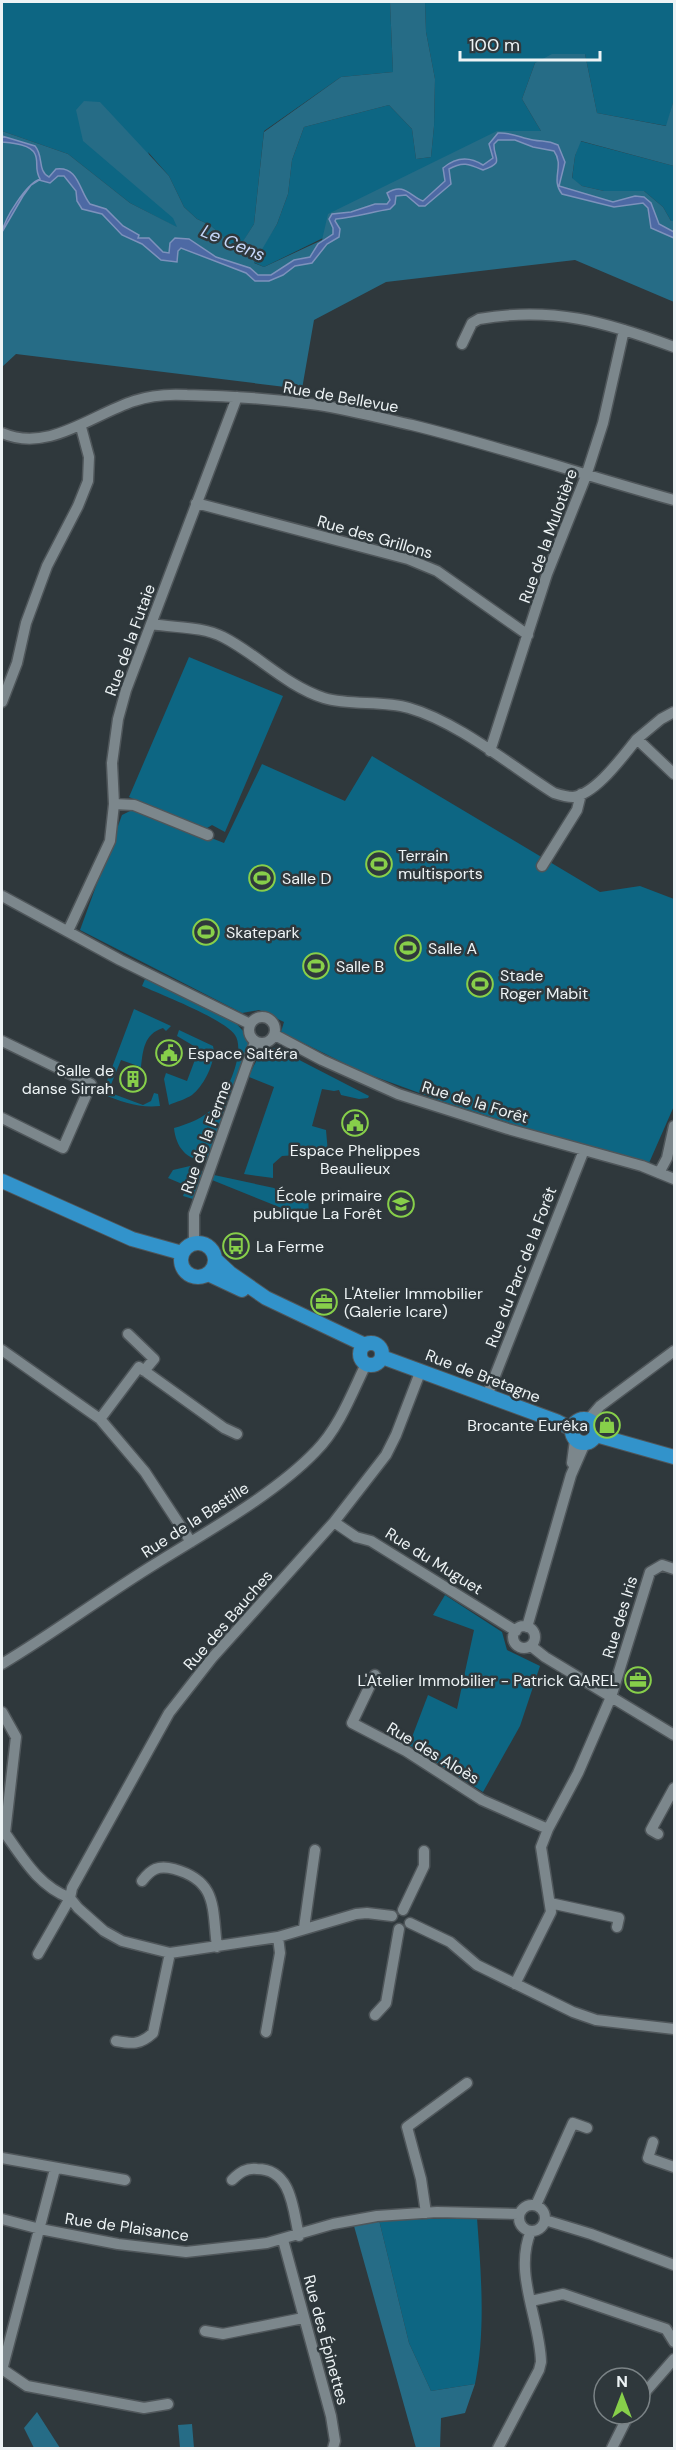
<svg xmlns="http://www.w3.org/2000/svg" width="676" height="2450" viewBox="0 0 676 2450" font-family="'DM Sans',sans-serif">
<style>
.green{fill:#0d6683}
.forest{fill:#266c86}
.water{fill:#4d69a4;stroke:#7d92bc;stroke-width:1.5}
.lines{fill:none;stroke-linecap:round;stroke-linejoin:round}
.minor-casing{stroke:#4f565a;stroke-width:13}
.major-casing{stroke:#4f565a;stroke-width:16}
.minor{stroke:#7c878c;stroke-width:10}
.major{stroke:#3293cb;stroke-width:14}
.labels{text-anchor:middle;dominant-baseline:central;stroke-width:5;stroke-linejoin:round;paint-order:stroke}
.street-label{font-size:16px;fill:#edf3f5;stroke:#2f383c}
.poi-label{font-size:16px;fill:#edf3f5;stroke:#2f383c;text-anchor:start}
.water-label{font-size:18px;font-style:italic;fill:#c6d7fa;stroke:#2f383c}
</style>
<rect width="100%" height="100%" fill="#2f383c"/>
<!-- green -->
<path class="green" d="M 2,2 L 390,2 L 393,72 L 341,77 L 264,131 L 254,224 L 238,250 L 210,225 L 197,219 L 184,207 L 169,176 L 148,152 L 178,228 L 130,203 L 68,154 L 2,131 Z
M 425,2 L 674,2 L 674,99 L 667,126 L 597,113 L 585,54 L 535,63 L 522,99 L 541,131 L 264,267 L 253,262 L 277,224 L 288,194 L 292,160 L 304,127 L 389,105 L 412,129 L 416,159 L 431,157 L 434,126 L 435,79 L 426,32 Z
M 580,141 L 674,166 L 674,221 L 671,221 L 663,207 L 644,191 L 604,191 L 582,186 L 572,179 L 575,156 Z
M 189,657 L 283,696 L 225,832 L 212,825 L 204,830 L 129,797 Z
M 372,756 L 600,892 L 640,886 L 674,899 L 674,1106 L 649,1163 L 623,1159 L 444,1102 L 362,1072 L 281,1032 L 284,1022 L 259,1010 L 242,1013 L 80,930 L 122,815 L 136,808 L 224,843 L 262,764 L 345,801 Z
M 145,979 L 233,1020 L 244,1032 L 249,1044 L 211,1160 C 189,1163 176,1149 174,1128 C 188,1124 204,1118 214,1107 C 227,1094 246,1052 235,1035 C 224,1019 162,995 142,986 Z
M 134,1009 L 171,1026 L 166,1031 L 163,1028 C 144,1034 143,1050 141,1067 L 121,1060 L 108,1092 L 143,1105 L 151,1101 L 154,1093 L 158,1094 L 160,1106 C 138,1108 122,1102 102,1094 Z
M 179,1030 L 213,1046 C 217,1060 204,1086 192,1095 C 186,1099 176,1102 169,1105 L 164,1079 L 166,1073 L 187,1081 L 199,1049 L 177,1036 Z
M 276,1048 L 369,1096 L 368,1098 L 359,1099 L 341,1095 L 339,1090 L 334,1091 L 322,1089 L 312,1126 L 326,1130 L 328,1153 L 282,1156 L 273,1164 L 273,1178 L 244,1174 L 274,1087 L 249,1077 C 254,1063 261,1050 276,1048 Z
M 190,1166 L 204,1172 L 193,1199 L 183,1196 L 187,1186 L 168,1178 L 173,1170 Z
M 214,1175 L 274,1188 L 278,1191 L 278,1202 L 301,1202 L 301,1194 L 308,1194 L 309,1219 L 212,1180 Z
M 445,1595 L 502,1632 L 507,1650 L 540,1666 L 520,1726 L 483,1792 L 409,1745 L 428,1695 L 457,1709 L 474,1630 L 433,1615 Z
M 477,2218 C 481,2273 486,2330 475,2384 L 431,2391 L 409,2343 L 379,2220 Z"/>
<!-- forest -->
<path class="forest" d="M 390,2 L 425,2 L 426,32 L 435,79 L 434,126 L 431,157 L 416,159 L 412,129 L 389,105 L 304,127 L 292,160 L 288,194 L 277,224 L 254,263 L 264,267 L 322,240 L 328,214 L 497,131 L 541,131 L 522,99 L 535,63 L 552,54 L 585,54 L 597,113 L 666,126 L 674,99 L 674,166 L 581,141 L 575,156 L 572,178 L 582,186 L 604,191 L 644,191 L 663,207 L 671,221 L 674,221 L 674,302 L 575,260 L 386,282 L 314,320 L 302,389 L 16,354 L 2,367 L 2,131 L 68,154 L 130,203 L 177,227 L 173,218 L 83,141 L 76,110 L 84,101 L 100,102 L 169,176 L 184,207 L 197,219 L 210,225 L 238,249 L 254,224 L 264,132 L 341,77 L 393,72 Z
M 379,2220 L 409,2343 L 431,2391 L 475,2384 L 465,2413 L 441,2418 L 440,2448 L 416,2448 L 354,2226 Z
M 37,2412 L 60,2448 L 34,2448 L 24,2428 Z
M 192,2424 L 194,2448 L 180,2448 L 178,2425 Z"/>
<!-- water -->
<path class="water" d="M 498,133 C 511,132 521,138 533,140 C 544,142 547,140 558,145 L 565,162 L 559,186 L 613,202 L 635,196 L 644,197 L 651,203 L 659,224 L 674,232 L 674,238 L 651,228 L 648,208 L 643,203 L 614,207 L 562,194 C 550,179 565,166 554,151 L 533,147 L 515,140 L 498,140 L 494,144 C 493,159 506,162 483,170 C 469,164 463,161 449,169 L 451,184 L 425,206 L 419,206 L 406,195 L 396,196 L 395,204 L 390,209 C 372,212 355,217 336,219 L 335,221 L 340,229 L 339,237 L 327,244 L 312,263 L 295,266 L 283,275 L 269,281 L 255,281 L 246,273 L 181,248 L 178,251 L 177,262 L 161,260 L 142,244 L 122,235 L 102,214 L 82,209 L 77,201 L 76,191 L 64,176 L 58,176 L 50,183 L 39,180 L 31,185 L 23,196 L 2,232 C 5,218 26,184 40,179 C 34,169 39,162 35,154 C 30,144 11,143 2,142 L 2,136 L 35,146 C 44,156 37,171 49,177 L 56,169 C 79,166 79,191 90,204 L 106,209 L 123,226 L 139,235 L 138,238 L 149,238 L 163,252 L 169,253 L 170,243 L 175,238 L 189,239 L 216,257 L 250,268 L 258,275 L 271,275 L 294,260 L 310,257 L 318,244 L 333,234 L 333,228 L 329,219 L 332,214 L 351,212 L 375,204 L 387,204 L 390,200 L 387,193 C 404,182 410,196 423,201 L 445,181 L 443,168 C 456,157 469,156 483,165 L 493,158 L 489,144 Z"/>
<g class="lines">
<!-- minor casing -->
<g class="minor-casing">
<path id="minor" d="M 462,344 L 472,323 L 479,319 C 552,306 606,322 674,347
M 2,433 C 48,453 91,415 134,401 C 151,395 170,394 187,395 C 231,396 275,399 319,405 C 350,410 381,418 412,425 C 501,447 587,476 674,500
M 196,503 L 408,559 L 437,571 L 528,635
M 152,624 C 174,628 202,626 223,637 C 257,654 286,686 324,698 C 351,706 382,700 409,708 C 458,722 511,766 554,793 C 560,795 567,797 573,797 C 596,794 623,756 637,739
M 2,702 L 17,663 L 26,623 L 47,566 L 78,506 L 88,481 L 89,457 L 81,427
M 674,712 L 661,719 L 637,739 L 674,774
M 490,751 L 547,574 L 586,476 L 603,423 L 624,330
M 114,804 L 134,805 L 208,835
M 542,866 L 577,810 L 581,794
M 2,896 L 120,960 L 250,1024
M 68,931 L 110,841 L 114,804 L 112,763 L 118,719 L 126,690 L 237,397
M249 1030a13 13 0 1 1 26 0a13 13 0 1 1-26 0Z
M 275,1035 L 322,1060 L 398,1094 L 508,1129 L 642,1166 L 674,1179
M 2,1041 L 91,1084 L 63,1148 L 2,1118
M 659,1173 L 667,1158 L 674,1126
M 194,1243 L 194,1214 L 255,1042
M 128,1334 L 154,1359 L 144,1371
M 2,1350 L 100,1419 L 145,1472 L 191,1542
M 487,1396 L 584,1150
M 100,1419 L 139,1367 L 224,1428 L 237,1434
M 588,1420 L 600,1406 L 674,1351
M 572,1463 L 575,1440
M 334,1522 L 356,1537 L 371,1541 L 516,1631
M513 1637a11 11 0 1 1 22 0a11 11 0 1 1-22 0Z
M 527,1627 L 571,1475 L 585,1443
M 531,1646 L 545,1657 L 674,1735
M 2,1664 C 54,1633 103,1596 155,1564 C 206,1532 275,1494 316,1451 C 339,1428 352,1393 366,1364
M 375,1675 L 352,1723 L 406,1751 L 482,1800 L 548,1829
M 2,1712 L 16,1737 L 5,1833 C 24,1860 39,1886 70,1898
M 658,1834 L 651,1830 L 674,1788
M 142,1881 C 151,1869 158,1865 174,1869 C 218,1881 212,1908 217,1947
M 70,1898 L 78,1908 L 104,1931 L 122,1941 L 170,1953 L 278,1937 L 356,1914 L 367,1913 L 392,1916
M 550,1903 L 619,1918 L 617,1927
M 403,1910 L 424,1866 L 424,1851
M 410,1923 L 450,1942 L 477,1965 L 573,2012 L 596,2020 L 674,2029
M 304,1928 L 315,1850
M 38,1954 L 70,1898 L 72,1888 L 169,1713 L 212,1658 L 334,1522 L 386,1455 L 396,1435 L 421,1370
M 515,1984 L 551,1912 L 541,1847 L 548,1829 L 578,1773 L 611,1697 L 650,1572 L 662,1565 L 674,1569
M 375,2015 L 386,2003 L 399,1929
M 266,2032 L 280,1953 L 278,1937
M 116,2041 C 132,2044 140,2045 153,2033 L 170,1953
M 653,2142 L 648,2158 L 674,2167
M 2,2158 L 125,2180
M 232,2180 C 240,2172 246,2168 257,2169 C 292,2169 293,2210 299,2236
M519 2218a13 13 0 1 1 26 0a13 13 0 1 1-26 0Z
M 536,2205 L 573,2123 L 587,2128
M 426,2213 L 421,2179 L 407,2127 L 467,2083
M 2,2219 L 40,2229 L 118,2244 L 186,2252 L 267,2243 L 333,2224 L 377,2216 L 437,2212 L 519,2214
M 545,2220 L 591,2234 L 674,2265
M 283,2240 L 331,2416 L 335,2441 L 333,2448
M 531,2301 L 563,2294 L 666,2329 L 674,2342
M 205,2331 L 223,2334 L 303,2318
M 2,2369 L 27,2386 L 144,2408 L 168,2404
M 2,2370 L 55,2169
M 640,2398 L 674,2359
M 498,2448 L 539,2370 L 541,2362 C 540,2319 513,2273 531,2231
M 612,2448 L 629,2414"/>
</g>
<!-- major casing -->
<g class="major-casing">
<path id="major" d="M 2,1181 L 132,1239 L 182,1253
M181 1260a17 17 0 1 1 34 0a17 17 0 1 1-34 0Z
M 216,1260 L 230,1273 L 266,1298 L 365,1345
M 208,1274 L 242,1290
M360 1354a11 11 0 1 1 22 0a11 11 0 1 1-22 0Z
M 382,1357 L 556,1421 L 572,1429
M572 1431a12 12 0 1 1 24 0a12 12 0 1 1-24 0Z
M 596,1435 L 674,1457"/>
</g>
<!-- minor -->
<use href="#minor" class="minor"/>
<!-- major -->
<use href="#major" class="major"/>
</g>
<!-- icons -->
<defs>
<g id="stadium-ring" transform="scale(1.35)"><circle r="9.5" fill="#2f383c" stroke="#87cf4a" stroke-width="1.5"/><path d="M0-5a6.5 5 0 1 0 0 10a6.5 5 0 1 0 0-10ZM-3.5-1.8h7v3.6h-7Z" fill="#87cf4a"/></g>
<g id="civic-ring" transform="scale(1.35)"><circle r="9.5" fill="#2f383c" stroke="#87cf4a" stroke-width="1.5"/><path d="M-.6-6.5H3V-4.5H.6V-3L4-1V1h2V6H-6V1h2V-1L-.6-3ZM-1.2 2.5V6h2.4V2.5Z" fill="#87cf4a"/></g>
<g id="building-ring" transform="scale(1.35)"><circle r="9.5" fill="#2f383c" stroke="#87cf4a" stroke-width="1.5"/><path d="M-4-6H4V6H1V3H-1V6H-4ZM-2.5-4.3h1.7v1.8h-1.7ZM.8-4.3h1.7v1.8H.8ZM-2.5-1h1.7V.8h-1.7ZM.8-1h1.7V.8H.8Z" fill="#87cf4a"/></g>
<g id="school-ring" transform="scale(1.35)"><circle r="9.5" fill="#2f383c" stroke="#87cf4a" stroke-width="1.5"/><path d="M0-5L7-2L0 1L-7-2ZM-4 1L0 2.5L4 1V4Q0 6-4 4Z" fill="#87cf4a"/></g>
<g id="bus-ring" transform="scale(1.35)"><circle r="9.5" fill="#2f383c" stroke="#87cf4a" stroke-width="1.5"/><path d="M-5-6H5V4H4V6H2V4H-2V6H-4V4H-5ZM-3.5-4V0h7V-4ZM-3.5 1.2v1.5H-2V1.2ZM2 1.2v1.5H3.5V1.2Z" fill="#87cf4a"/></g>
<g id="office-ring" transform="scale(1.35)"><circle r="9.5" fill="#2f383c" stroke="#87cf4a" stroke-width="1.5"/><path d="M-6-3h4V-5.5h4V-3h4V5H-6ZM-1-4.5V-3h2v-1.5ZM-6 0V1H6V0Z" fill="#87cf4a"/></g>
<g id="shop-ring" transform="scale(1.35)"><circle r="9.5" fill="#2f383c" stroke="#87cf4a" stroke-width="1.5"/><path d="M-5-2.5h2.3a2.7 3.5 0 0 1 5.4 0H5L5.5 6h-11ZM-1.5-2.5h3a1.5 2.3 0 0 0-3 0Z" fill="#87cf4a"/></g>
</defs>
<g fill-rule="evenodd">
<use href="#stadium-ring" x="379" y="864"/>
<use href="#stadium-ring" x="262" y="878"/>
<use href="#stadium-ring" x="206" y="932"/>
<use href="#stadium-ring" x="408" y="948"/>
<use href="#stadium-ring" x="316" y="966"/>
<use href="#stadium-ring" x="480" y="984"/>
<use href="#civic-ring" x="169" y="1053"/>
<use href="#building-ring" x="133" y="1079"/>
<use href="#civic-ring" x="355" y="1123"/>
<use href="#school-ring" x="401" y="1204"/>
<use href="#bus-ring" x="236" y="1246"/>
<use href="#office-ring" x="324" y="1302"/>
<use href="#shop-ring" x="607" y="1425"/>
<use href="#office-ring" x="638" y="1680"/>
</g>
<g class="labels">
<!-- street labels -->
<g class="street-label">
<text transform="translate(341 397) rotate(10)">Rue de Bellevue</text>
<text transform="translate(548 536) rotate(-70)">Rue de la Mulotière</text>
<text transform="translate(375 537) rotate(16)">Rue des Grillons</text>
<text transform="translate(130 640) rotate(-70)">Rue de la Futaie</text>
<text transform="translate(475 1102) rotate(17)">Rue de la Forêt</text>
<text transform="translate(206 1137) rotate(-70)">Rue de la Ferme</text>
<text transform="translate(521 1267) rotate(-69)">Rue du Parc de la Forêt</text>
<text transform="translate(483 1376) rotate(21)">Rue de Bretagne</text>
<text transform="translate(195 1520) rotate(-33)">Rue de la Bastille</text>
<text transform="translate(434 1561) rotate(32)">Rue du Muguet</text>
<text transform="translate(620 1617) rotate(-73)">Rue des Iris</text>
<text transform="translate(228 1620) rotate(-49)">Rue des Bauches</text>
<text transform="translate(433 1753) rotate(31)">Rue des Aloès</text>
<text transform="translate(127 2227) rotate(8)">Rue de Plaisance</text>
<text transform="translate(326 2340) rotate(75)">Rue des Épinettes</text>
</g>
<!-- poi labels -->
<g class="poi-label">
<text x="398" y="855">Terrain<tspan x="398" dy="18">multisports</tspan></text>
<text x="282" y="878">Salle D</text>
<text x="226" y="932">Skatepark</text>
<text x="428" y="948">Salle A</text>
<text x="336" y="966">Salle B</text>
<text x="500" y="975">Stade<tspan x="500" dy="18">Roger Mabit</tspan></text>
<text x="188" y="1053">Espace Saltéra</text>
<text x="114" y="1070" text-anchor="end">Salle de<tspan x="114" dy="18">danse Sirrah</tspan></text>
<text x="355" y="1150" text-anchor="middle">Espace Phelippes<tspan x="355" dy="18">Beaulieux</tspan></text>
<text x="382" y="1195" text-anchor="end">École primaire<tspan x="382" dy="18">publique La Forêt</tspan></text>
<text x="256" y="1246">La Ferme</text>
<text x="344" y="1293">L'Atelier Immobilier<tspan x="344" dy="18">(Galerie Icare)</tspan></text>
<text x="588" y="1425" text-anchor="end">Brocante Eurêka</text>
<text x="618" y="1680" text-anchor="end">L'Atelier Immobilier - Patrick GAREL</text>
</g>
<!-- water labels -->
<g class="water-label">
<text transform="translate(233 243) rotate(23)">Le Cens</text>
</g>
</g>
<!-- border -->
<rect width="676" height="2450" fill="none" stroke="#edf3f5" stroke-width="6"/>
<!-- north arrow -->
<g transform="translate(622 2396)"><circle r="28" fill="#2f383c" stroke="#7b8386" stroke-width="1.5"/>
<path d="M0-4.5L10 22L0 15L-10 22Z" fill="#87cf4a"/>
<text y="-9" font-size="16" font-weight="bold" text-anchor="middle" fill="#edf3f5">N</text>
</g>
<!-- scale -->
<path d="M460 51v9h140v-9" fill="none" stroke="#edf3f5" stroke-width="3"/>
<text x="469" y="51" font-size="18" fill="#edf3f5" stroke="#2f383c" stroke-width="4.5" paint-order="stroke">100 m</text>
</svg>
